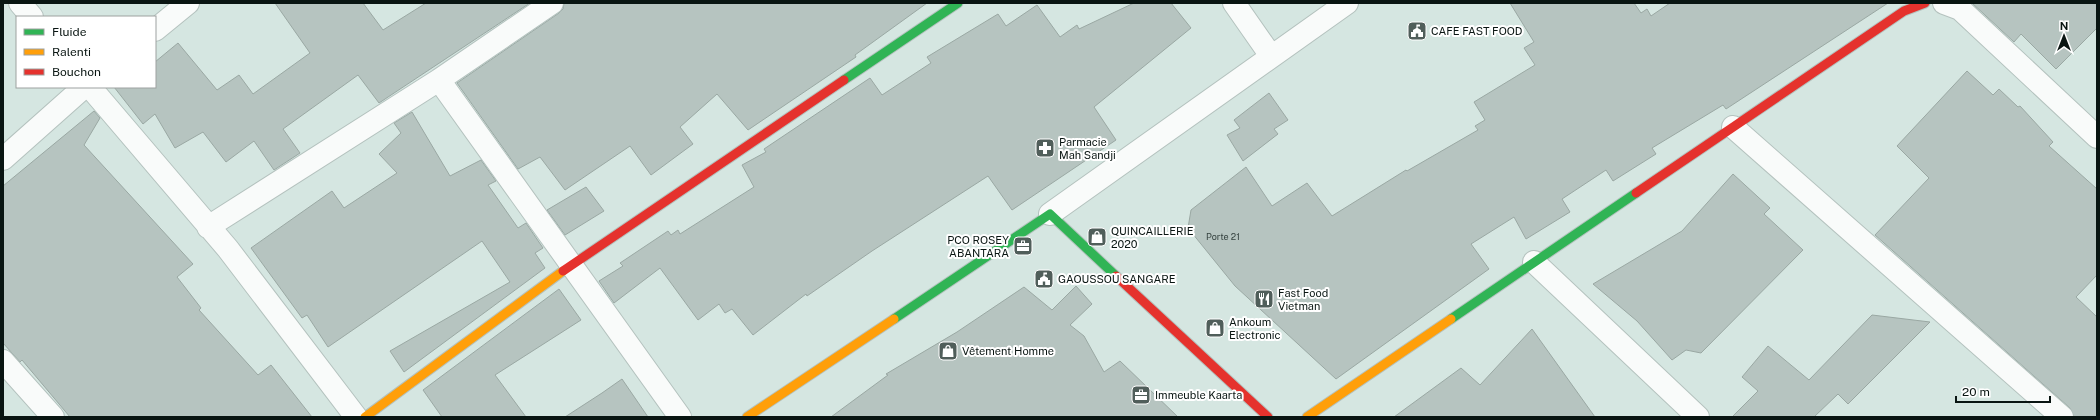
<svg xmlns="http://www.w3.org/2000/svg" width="2100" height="420" viewBox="0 0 2100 420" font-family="'Public Sans',sans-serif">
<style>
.building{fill:#b6c4c0;stroke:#9aa8a3}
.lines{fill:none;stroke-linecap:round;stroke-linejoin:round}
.street-casing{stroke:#b4c2be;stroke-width:24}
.fast-casing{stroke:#b4c2be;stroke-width:11}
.slow-casing{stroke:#b4c2be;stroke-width:11}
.jam-casing{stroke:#b4c2be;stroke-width:11}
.street{stroke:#f9fbfa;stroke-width:22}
.fast{stroke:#30b455;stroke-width:9}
.slow{stroke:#ff9f0a;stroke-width:9}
.jam{stroke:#e5322d;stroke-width:9}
.labels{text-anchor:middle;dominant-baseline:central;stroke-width:4;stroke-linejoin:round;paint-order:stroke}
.number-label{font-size:9px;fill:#34413e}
.poi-label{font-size:11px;fill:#091512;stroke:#fff;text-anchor:start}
</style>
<rect width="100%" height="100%" fill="#d5e6e1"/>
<!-- building -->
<path class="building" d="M 275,3 L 363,3 L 383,30 L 426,3 L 530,3 L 379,103 L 358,75 L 283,129 L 300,153 L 274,170 L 254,141 L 226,162 L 203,132 L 175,148 L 155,114 L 143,124 L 114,87 L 155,87 L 155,62 L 178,43 L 217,90 L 239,75 L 253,94 L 310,53 Z
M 564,3 L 927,3 L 855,55 L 856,57 L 748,130 L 717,94 L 680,127 L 693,144 L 651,175 L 630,146 L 565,190 L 540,157 L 518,169 L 457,83 L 559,13 L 563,9 Z
M 1134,3 L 1171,3 L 1191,28 L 1094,107 L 1116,140 L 1012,210 L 988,176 L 872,251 L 807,296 L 806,294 L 753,335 L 732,309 L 725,313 L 719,304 L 698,320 L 660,268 L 614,303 L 599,281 L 623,266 L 620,263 L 668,231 L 671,235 L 678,230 L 680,234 L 754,187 L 742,165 L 766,152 L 764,149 L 870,78 L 882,95 L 931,63 L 927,57 L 998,14 L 1006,26 L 1037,5 L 1060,37 L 1077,25 L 1079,29 Z
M 1510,3 L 1634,3 L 1641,13 L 1647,9 L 1651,16 L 1670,3 L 1888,3 L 1726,109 L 1723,105 L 1652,148 L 1656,154 L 1613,181 L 1606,170 L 1562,199 L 1570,212 L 1526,239 L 1514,217 L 1471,244 L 1489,269 L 1336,379 L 1235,286 L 1188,228 L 1191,210 L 1246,167 L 1272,206 L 1307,183 L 1332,216 L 1406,170 L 1407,171 L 1478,130 L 1475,126 L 1485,120 L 1474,102 L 1535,65 L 1524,48 L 1534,42 Z
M 1972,3 L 2097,3 L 2097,28 L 2056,69 L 2021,34 L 2014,42 Z
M 1967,71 L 1993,95 L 1999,89 L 2018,107 L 2020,106 L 2053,142 L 2049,146 L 2097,189 L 2097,275 L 2076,297 L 2097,317 L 2097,417 L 2074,417 L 2070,408 L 1875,235 L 1929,178 L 1897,146 Z
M 1269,93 L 1288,120 L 1274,129 L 1278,134 L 1243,161 L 1227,135 L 1240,128 L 1234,120 Z
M 94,111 L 100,118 L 84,145 L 193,264 L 177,277 L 201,308 L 199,310 L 258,375 L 271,365 L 312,417 L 70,417 L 22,360 L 20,362 L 3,343 L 3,186 Z
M 412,112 L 450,176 L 481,160 L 496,181 L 488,185 L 518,228 L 526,223 L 543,248 L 535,253 L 545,268 L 404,372 L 390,351 L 510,282 L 482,241 L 328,347 L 307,315 L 302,318 L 251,248 L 332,191 L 344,208 L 397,173 L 379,154 L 401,133 L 394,123 Z
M 1733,174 L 1770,208 L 1764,214 L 1803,250 L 1701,353 L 1686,350 L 1672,360 L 1637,321 L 1593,284 L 1682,231 Z
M 586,187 L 604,211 L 565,235 L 547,210 Z
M 1076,286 L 1092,304 L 1070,325 L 1084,336 L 1104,372 L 1120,361 L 1178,417 L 831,417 L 888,375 L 886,374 L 957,332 L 1024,287 L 1052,310 Z
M 559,289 L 581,320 L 495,375 L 526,417 L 442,417 L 423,390 Z
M 1872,315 L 1930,322 L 1848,404 L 1838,394 L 1814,417 L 1732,417 L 1758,391 L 1742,377 L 1768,346 L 1809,380 Z
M 1532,329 L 1595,417 L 1394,417 L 1461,368 L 1480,385 Z
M 622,379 L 648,417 L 565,417 L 602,393 Z"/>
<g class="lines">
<!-- street casing -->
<g class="street-casing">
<path id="street" d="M 20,3 L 32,17
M 1234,3 L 1271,56
M 1944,3 L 1960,9 L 2097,137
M 155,30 L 188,3
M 439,80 L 680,417
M 90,87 L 228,249 L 356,417
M 1733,127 L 2062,417
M 3,159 L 84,87
M 1050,214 L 1347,3
M 208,227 L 439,80 L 552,3
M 1534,262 L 1698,417
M 3,361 L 53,417"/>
</g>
<!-- fast casing -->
<g class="fast-casing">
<path id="fast" d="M 844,80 L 958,3
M 894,319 L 1050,214 L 1116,276
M 1451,319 L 1636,193"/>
</g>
<!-- slow casing -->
<g class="slow-casing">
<path id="slow" d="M 365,417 L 563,271
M 747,417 L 894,319
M 1307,417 L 1451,319"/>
</g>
<!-- jam casing -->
<g class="jam-casing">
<path id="jam" d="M 1636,193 L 1904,11 L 1925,3
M 563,271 L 844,80
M 1116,276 L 1268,417"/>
</g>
<!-- street -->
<use href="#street" class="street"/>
<!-- fast -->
<use href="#fast" class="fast"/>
<!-- slow -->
<use href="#slow" class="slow"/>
<!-- jam -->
<use href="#jam" class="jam"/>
</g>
<!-- icons -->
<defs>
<g id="civic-square" transform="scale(1)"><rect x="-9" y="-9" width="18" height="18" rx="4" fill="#505e5a" stroke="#fff"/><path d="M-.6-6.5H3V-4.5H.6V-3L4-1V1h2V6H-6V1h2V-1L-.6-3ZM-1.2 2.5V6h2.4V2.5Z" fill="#fff"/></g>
<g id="pharmacy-square" transform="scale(1)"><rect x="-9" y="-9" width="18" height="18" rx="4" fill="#505e5a" stroke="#fff"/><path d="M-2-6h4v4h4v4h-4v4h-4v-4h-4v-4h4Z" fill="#fff"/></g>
<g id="shop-square" transform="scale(1)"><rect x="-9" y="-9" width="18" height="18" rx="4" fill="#505e5a" stroke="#fff"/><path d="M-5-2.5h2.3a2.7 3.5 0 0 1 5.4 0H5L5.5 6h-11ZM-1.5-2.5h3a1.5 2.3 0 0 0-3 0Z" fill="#fff"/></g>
<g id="office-square" transform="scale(1)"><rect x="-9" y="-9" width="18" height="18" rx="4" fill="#505e5a" stroke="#fff"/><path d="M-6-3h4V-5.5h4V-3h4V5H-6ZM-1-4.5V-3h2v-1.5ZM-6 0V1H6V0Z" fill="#fff"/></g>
<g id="restaurant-square" transform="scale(1)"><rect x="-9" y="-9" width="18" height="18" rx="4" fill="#505e5a" stroke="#fff"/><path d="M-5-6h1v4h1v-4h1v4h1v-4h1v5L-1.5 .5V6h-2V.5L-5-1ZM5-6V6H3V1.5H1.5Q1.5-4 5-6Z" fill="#fff"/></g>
</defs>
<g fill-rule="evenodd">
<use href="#civic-square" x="1417" y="31"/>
<use href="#pharmacy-square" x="1045" y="148"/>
<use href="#shop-square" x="1097" y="237"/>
<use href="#office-square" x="1023" y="246"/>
<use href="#civic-square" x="1044" y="279"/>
<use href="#restaurant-square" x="1264" y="299"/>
<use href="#shop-square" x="1215" y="328"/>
<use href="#shop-square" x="948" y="351"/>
<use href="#office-square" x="1141" y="395"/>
</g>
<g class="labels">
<!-- number labels -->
<g class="number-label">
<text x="1223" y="236">Porte 21</text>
</g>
<!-- poi labels -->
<g class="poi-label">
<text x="1431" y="31">CAFE FAST FOOD</text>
<text x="1059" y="142">Parmacie<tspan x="1059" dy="13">Mah Sandji</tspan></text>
<text x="1111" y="231">QUINCAILLERIE<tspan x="1111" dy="13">2020</tspan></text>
<text x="1009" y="240" text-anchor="end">PCO ROSEY<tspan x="1009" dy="13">ABANTARA</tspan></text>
<text x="1058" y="279">GAOUSSOU SANGARE</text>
<text x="1278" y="293">Fast Food<tspan x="1278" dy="13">Vietman</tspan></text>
<text x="1229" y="322">Ankoum<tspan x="1229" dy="13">Electronic</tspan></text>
<text x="962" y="351">Vêtement Homme</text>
<text x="1155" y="395">Immeuble Kaarta</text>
</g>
</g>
<!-- border -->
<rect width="2100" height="420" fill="none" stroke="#091512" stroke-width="8"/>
<!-- legend -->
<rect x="16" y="16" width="140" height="72" fill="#ffffff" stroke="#9da1a0"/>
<rect x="24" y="29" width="20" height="6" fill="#30b455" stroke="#9da1a0"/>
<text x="52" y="36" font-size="12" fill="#091512">Fluide</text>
<rect x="24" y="49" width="20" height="6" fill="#ff9f0a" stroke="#9da1a0"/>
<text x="52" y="56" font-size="12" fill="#091512">Ralenti</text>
<rect x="24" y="69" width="20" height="6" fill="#e5322d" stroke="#9da1a0"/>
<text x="52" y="76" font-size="12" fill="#091512">Bouchon</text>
<!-- north arrow -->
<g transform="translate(2064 36)" stroke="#ffffff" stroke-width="3" paint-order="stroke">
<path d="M0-3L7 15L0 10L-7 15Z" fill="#091512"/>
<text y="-6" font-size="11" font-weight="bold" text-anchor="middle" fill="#091512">N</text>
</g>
<!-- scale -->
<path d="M1956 396v6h94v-6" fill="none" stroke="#091512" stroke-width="2"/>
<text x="1962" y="396" font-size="12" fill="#091512" stroke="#ffffff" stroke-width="3" paint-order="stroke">20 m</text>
</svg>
